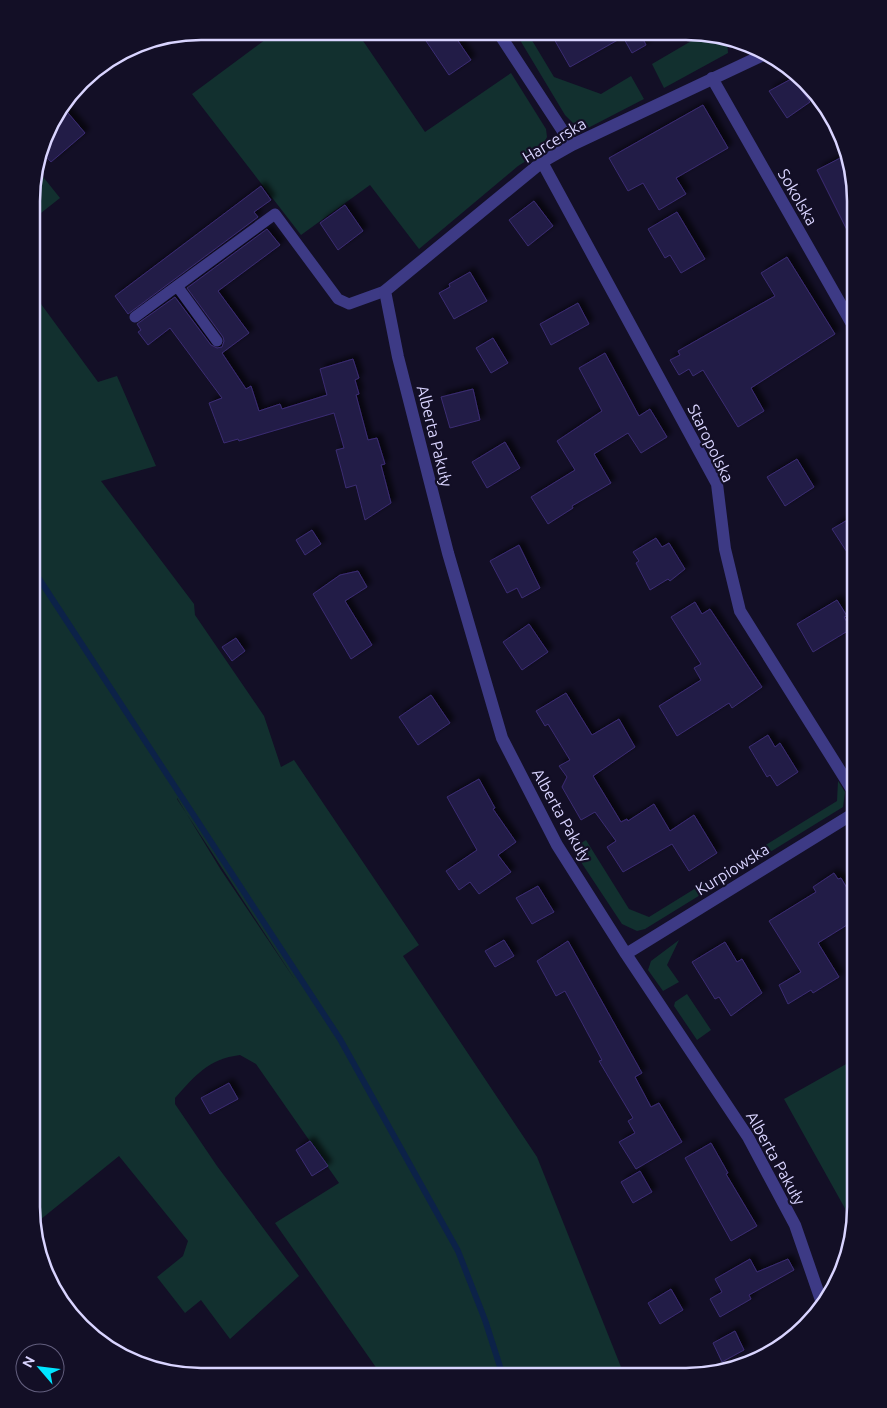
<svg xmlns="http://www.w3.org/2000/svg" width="887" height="1408" viewBox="0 0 887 1408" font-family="Ubuntu,sans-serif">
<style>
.green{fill:#12302f;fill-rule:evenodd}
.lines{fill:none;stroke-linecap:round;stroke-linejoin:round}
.stream{stroke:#0c2248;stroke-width:6}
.building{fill:#241b47;stroke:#3b2d73;filter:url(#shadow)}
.service{stroke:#3d3a85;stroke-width:11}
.minor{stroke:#3d3a85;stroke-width:12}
.labels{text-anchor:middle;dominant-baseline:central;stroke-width:4.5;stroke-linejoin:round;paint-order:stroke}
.street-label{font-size:16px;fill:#d9d4ff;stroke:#130f26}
.rim{fill:none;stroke:#d9d4ff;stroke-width:2.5}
</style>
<defs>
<filter id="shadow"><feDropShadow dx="4.5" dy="-4.5" stdDeviation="2.5" flood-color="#0009"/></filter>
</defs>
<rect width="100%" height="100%" fill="#130f26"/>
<!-- green -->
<path class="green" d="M 277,31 L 357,32 L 425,132 L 511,73 L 546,129 L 547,137 L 539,153 L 518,166 L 419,249 L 370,185 L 301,235 L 192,94 Z
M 523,32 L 527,32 L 554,77 L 601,94 L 631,76 L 644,99 L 586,129 L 579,129 L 565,115 L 517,35 Z
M 705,33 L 727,41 L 728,53 L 664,88 L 652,64 Z
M 36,168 L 60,198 L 41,213 L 33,224 L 33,179 Z
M 33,293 L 98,382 L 117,376 L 156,466 L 101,481 L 194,604 L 195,615 L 264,716 L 281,767 L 294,760 L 419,945 L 403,956 L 537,1157 L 625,1377 L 382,1376 L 275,1223 L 339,1183 L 256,1064 L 240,1055 C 208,1059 195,1076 175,1098 L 175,1104 L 217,1166 L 299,1276 L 230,1339 L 201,1300 L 185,1313 L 157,1277 L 183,1256 L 188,1241 L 119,1156 L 35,1224 L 31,1207 ZM 177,798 L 177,799 L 295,980 L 221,870 Z
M 838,781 L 845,792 L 843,807 L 645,929 L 637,931 L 622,924 L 575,853 L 573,848 L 586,840 L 629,909 L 649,917 L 837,801 Z
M 679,940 L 667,965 L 679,982 L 663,991 L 648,970 L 651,961 Z
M 687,994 L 711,1030 L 697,1040 L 674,1006 L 675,1002 Z
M 848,1063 L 855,1076 L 855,1218 L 852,1221 L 784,1099 Z"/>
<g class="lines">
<!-- stream -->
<path class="stream" d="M 32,568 L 340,1039 L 458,1251 L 485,1320 L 503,1376"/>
</g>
<!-- building -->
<path class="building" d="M 420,32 L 452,32 L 471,60 L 449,75 Z
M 550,32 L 640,33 L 646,45 L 632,53 L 623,37 L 570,67 Z
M 793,78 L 810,102 L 787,118 L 769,91 Z
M 703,105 L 728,148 L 676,178 L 686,194 L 659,210 L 643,183 L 628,191 L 609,158 Z
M 63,107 L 85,133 L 51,162 L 41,151 L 49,126 Z
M 846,155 L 856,201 L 856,248 L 817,170 Z
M 261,186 L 271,200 L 254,212 L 258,217 L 128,314 L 115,296 Z
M 534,201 L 553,226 L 528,246 L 509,220 Z
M 345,205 L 363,231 L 338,250 L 320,223 Z
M 677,212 L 705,259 L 681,273 L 670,255 L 665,258 L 648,229 Z
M 267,229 L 280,245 L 218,291 L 249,333 L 222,353 L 246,389 L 251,386 L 259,411 L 280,404 L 282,409 L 327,395 L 320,369 L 353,359 L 359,378 L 355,380 L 359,394 L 356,395 L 368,440 L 377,438 L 385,464 L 381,465 L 391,503 L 365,520 L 356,485 L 346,488 L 342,472 L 336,450 L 344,448 L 334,413 L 239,441 L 238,439 L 224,443 L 209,403 L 222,398 L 170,328 L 148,345 L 138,332 L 141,330 L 137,324 L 175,297 L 211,345 L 217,348 L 222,347 L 224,341 L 223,337 L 187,288 Z
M 787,257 L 835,334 L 751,388 L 764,411 L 738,427 L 703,370 L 693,376 L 689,369 L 679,375 L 670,360 L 680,355 L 678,351 L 775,296 L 761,273 Z
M 470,272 L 487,301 L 454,319 L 439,293 L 450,287 L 449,284 Z
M 578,303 L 589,324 L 551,345 L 540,324 Z
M 493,338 L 508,363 L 491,373 L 476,348 Z
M 605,353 L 639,416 L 650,409 L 667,437 L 641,453 L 628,433 L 594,454 L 611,483 L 572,506 L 573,508 L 548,524 L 531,497 L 575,470 L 557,441 L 602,411 L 579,368 Z
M 473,389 L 480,420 L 450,428 L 441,397 Z
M 505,442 L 520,468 L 487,488 L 472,462 Z
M 797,459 L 814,487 L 785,506 L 767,477 Z
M 856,515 L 856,566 L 832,529 Z
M 312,530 L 321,544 L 305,555 L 296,540 Z
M 656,538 L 662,547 L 669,543 L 685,569 L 670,581 L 668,579 L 650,590 L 636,563 L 639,561 L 633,552 Z
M 519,545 L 540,588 L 522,598 L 517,588 L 507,593 L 490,561 Z
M 358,571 L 367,587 L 345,601 L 372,645 L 351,659 L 313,594 L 340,575 Z
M 837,600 L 847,616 L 844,617 L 851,629 L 813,652 L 797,624 Z
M 695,602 L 702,614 L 710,609 L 762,687 L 732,708 L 729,703 L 677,736 L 659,706 L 701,680 L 694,668 L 701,664 L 671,617 Z
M 529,624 L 548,652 L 522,670 L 503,642 Z
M 236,638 L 245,651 L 232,661 L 222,647 Z
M 566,693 L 592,735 L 619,719 L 635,747 L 593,776 L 621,822 L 627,819 L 628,821 L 654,804 L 670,831 L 694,815 L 717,853 L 689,871 L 672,844 L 623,872 L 607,847 L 616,841 L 595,812 L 581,820 L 562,787 L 567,777 L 559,766 L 570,760 L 548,724 L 545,726 L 536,711 Z
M 431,695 L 450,723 L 418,745 L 399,717 Z
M 768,735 L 775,747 L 780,743 L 798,772 L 777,786 L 770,775 L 767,777 L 749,747 Z
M 479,779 L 495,808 L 493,809 L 516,842 L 498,855 L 511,872 L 479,894 L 470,882 L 459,890 L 446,871 L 477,850 L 447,797 Z
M 834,873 L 838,879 L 841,878 L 855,902 L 855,920 L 818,943 L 839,977 L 813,993 L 811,990 L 788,1004 L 779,985 L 801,972 L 769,921 L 816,892 L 813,887 Z
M 538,886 L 554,912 L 532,924 L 516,898 Z
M 504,940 L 514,956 L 495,967 L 485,951 Z
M 568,941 L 642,1073 L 635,1077 L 651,1107 L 659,1103 L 682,1142 L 636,1169 L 619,1142 L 635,1133 L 628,1121 L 633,1118 L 599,1061 L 602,1060 L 565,991 L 556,996 L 537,961 Z
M 725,942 L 737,962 L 742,959 L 762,993 L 731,1016 L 719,997 L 715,999 L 692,962 Z
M 229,1083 L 238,1099 L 210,1114 L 201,1098 Z
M 310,1141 L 328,1166 L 312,1176 L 296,1150 Z
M 711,1143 L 728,1173 L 726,1174 L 757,1226 L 731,1241 L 685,1158 Z
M 640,1171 L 652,1192 L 633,1203 L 621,1182 Z
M 750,1259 L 757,1272 L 788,1259 L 794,1270 L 749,1295 L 751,1299 L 720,1317 L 710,1299 L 722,1292 L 715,1279 Z
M 671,1289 L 683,1310 L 660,1324 L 648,1303 Z
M 735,1331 L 744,1350 L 722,1362 L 713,1343 Z"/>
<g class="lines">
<!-- service -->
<path class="service" d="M 135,317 L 177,286
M 217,341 L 177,286 L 275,214 L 338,299 L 349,304 L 385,291"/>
<!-- minor -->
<path class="minor" d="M 498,32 L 572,145
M 763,55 L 572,145 L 542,162 L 385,291 L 398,357 L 448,553 L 502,738 L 557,845 L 626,954 L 748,1137 L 795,1225 L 823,1306
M 712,78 L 856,331
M 542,162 L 717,484 L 725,549 L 740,611 L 856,796
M 626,954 L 856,812"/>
</g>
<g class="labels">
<!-- street labels -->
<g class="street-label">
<text transform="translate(554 140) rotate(-31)">Harcerska</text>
<text transform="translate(798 197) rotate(60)">Sokolska</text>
<text transform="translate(435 436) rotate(76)">Alberta Pakuły</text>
<text transform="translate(711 443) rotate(64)">Staropolska</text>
<text transform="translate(562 815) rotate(61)">Alberta Pakuły</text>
<text transform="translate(732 869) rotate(-32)">Kurpiowska</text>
<text transform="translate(776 1158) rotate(61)">Alberta Pakuły</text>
</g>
</g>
<!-- crop -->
<path d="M0 0H887V1408H0ZM201 40H686A161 161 0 0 1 847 201V1207A161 161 0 0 1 686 1368H201A161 161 0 0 1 40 1207V201A161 161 0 0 1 201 40Z" fill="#130f26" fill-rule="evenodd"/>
<path class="rim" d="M201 40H686A161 161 0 0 1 847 201V1207A161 161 0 0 1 686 1368H201A161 161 0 0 1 40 1207V201A161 161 0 0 1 201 40Z"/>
<!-- north arrow -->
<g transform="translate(40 1368) rotate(298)"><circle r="24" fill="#130f26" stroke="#625e7d"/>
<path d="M0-4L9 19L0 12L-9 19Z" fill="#00e5ff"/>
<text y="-8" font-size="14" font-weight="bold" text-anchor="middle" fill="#d9d4ff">N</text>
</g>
</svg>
